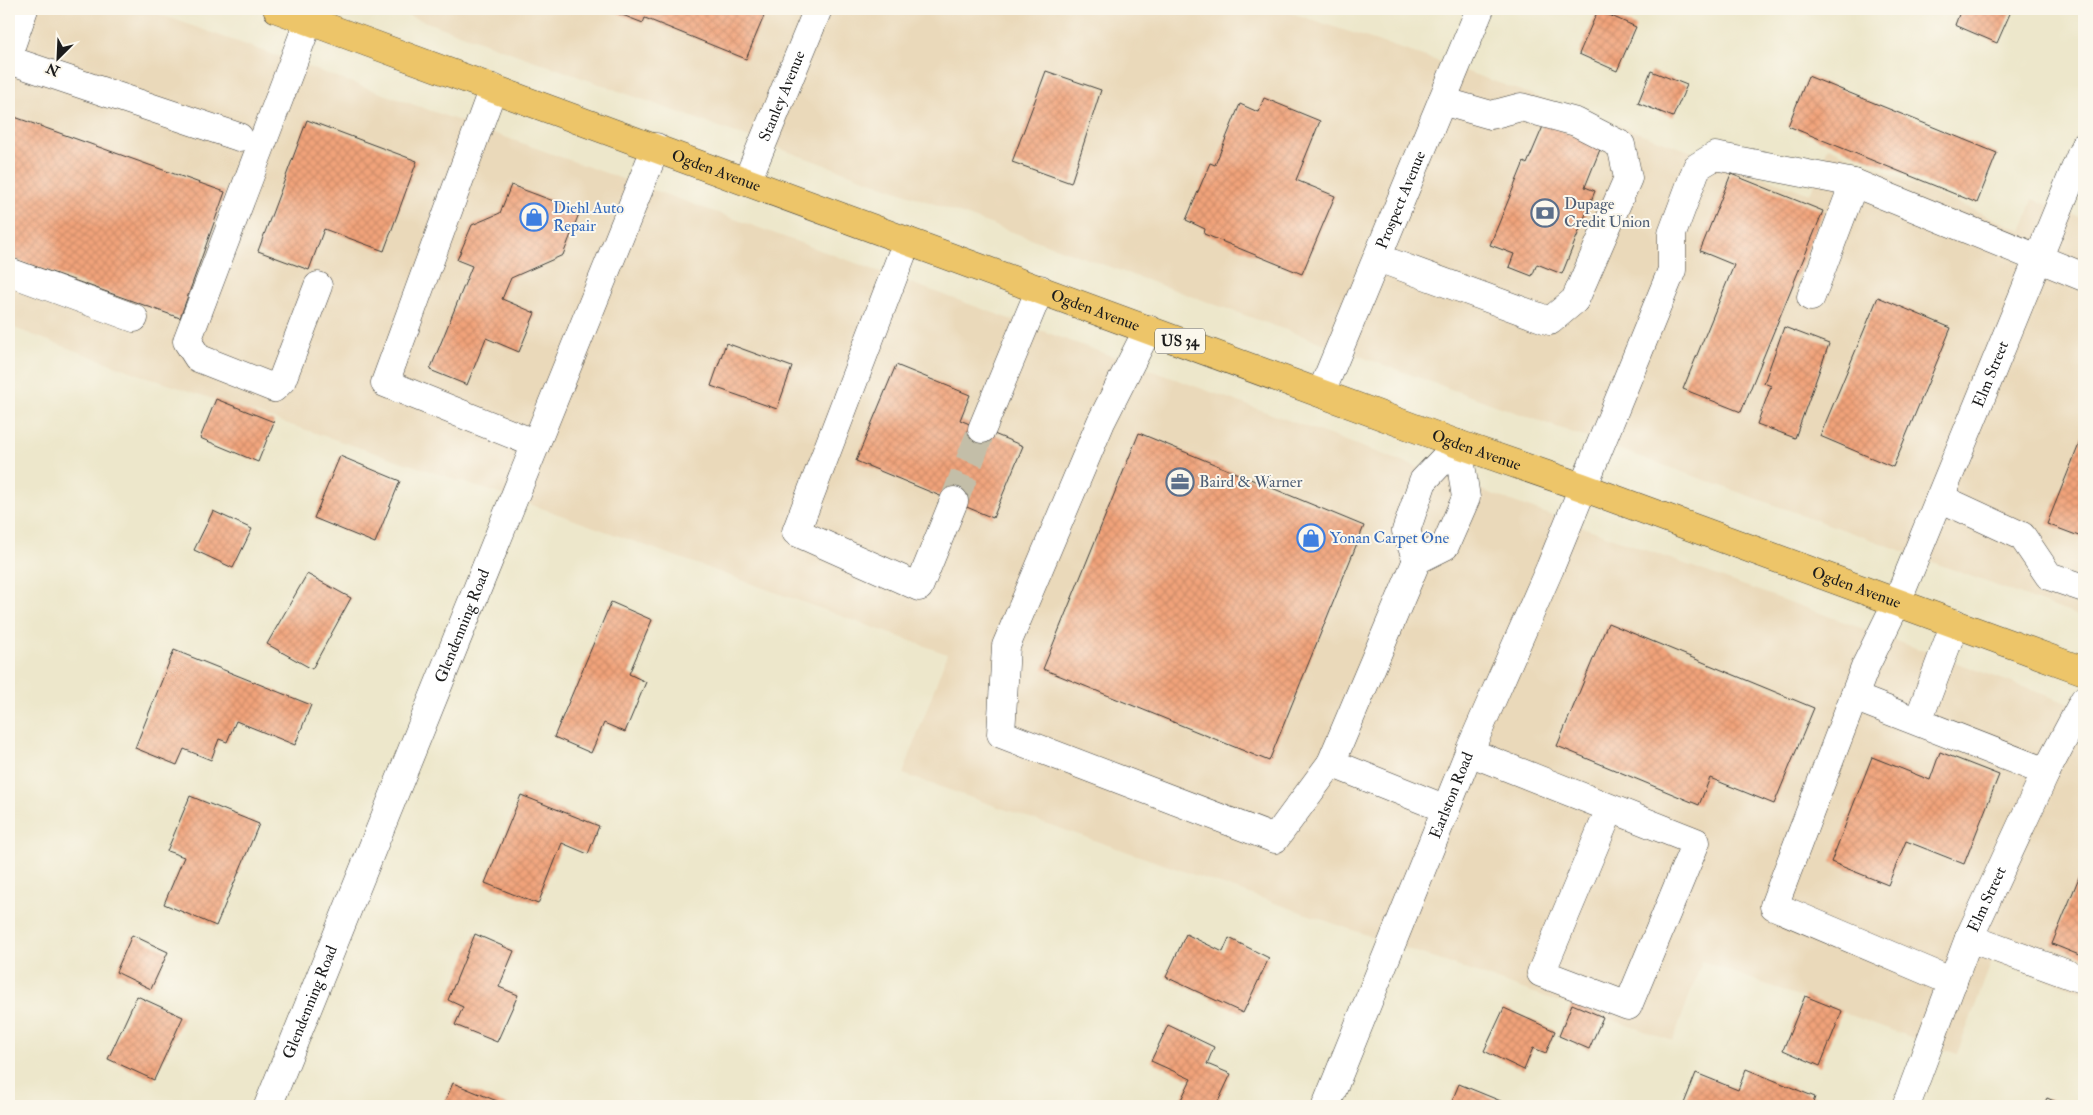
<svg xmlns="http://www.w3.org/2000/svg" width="2093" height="1115" viewBox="0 0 2093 1115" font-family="'IM FELL Double Pica',serif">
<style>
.built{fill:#ead9ba}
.building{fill:url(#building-cross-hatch)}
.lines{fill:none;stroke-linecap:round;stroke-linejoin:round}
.minor-tunnel{stroke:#c3bea8;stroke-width:28;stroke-dasharray:28 14;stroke-linecap:butt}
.minor-casing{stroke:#3b3a36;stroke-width:29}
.major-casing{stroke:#3b3a36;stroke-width:29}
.minor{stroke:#fff;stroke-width:28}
.major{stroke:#edc569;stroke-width:28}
.labels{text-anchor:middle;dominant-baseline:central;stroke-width:4;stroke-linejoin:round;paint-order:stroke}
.shield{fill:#fbf7ec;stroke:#5f5e5a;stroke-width:1}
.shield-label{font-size:15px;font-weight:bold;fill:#1c1c1c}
.street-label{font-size:16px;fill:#1c1c1c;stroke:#fbf7ec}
.service-label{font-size:16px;fill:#4e5e75;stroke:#fbf7ec;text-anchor:start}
.shop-label{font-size:16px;fill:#366cbe;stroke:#fbf7ec;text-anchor:start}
</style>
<defs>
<pattern id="building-cross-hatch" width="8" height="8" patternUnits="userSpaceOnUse" patternTransform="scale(1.25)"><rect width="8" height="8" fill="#f1a37a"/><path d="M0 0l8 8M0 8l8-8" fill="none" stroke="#ce8c69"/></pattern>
</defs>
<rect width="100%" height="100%" fill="#fbf7ec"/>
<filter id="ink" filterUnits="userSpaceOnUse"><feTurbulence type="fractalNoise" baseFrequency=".02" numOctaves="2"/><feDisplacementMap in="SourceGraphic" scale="10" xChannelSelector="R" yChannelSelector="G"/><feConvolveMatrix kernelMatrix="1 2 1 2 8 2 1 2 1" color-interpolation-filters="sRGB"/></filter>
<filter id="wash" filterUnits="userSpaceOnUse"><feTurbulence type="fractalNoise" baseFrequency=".0096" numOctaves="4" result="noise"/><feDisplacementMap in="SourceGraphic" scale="20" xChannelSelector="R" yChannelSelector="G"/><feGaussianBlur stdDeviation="1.12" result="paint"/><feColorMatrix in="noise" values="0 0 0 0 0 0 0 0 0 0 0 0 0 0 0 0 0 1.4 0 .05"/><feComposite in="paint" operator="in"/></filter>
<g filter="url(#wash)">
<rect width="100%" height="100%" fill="#ede7cb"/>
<!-- built -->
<path class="built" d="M 9,9 L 145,9 L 704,208 L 2084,709 L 2084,992 L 1992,961 L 1957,1054 L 1702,961 L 1673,1041 L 903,774 L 947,654 L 544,509 L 141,375 L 9,326 Z
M 390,9 L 1279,9 L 1423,56 L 1810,194 L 1828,147 L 2022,231 L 2033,199 L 2084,219 L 2084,618 L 1889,546 Z"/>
<g id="blocks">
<!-- building -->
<path class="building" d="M 607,9 L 767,9 L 746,59 L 645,18 L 643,23 Z
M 1961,9 L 2012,9 L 1997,43 L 1955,25 Z
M 1598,10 L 1636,27 L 1617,71 L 1579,54 Z
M 1046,71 L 1101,90 L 1071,183 L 1012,162 Z
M 1651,71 L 1687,85 L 1673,117 L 1638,103 Z
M 1808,76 L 1997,153 L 1977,203 L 1788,126 Z
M 1264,98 L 1320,121 L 1296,180 L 1335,196 L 1302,274 L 1204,234 L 1205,229 L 1186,220 L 1210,163 L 1215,165 L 1240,104 L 1258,112 Z
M 9,115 L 225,192 L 180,318 L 9,257 Z
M 307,120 L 417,161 L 384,251 L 324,229 L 309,270 L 258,251 Z
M 1544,124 L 1601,147 L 1585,187 L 1595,191 L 1562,274 L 1537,264 L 1532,276 L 1509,267 L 1514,254 L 1490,245 L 1524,162 L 1527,164 Z
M 1731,174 L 1823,211 L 1741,412 L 1683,389 L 1734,265 L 1700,251 Z
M 511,185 L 580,211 L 563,255 L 511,278 L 502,299 L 535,313 L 519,352 L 486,338 L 467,385 L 430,370 L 472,266 L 457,260 L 472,225 L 500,213 Z
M 1878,297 L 1951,328 L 1893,467 L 1820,436 Z
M 1784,327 L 1829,344 L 1795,438 L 1757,424 L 1771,386 L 1764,383 Z
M 726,343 L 792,367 L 777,409 L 711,386 Z
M 896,365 L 970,395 L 960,420 L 1023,446 L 993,518 L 856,461 Z
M 216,399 L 274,422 L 258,462 L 200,438 Z
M 2084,432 L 2084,538 L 2047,524 Z
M 1139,433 L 1364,526 L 1269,761 L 1043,669 Z
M 340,456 L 400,481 L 375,543 L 314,518 Z
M 213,511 L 252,529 L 233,568 L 194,550 Z
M 307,574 L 351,598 L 312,669 L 267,644 Z
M 611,602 L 652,620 L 629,674 L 646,682 L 625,732 L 604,723 L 591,753 L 554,737 Z
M 1608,623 L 1814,708 L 1774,804 L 1710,778 L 1699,805 L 1557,746 Z
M 174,650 L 311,705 L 295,745 L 236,721 L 227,742 L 219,739 L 211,760 L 184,749 L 177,765 L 135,748 Z
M 1940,752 L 1999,775 L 1964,864 L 1906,841 L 1888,885 L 1831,862 L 1872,757 L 1930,780 Z
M 521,795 L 599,826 L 588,854 L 562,843 L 538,904 L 485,883 Z
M 190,796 L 259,824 L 216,926 L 164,904 L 184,857 L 167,851 Z
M 2084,865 L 2084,957 L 2052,944 Z
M 475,934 L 514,951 L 499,987 L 518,995 L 497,1042 L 455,1025 L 463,1007 L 448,1000 Z
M 1186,934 L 1223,952 L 1229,938 L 1269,958 L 1243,1013 L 1166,977 Z
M 132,935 L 168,952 L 151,989 L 116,972 Z
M 137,996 L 183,1017 L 154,1080 L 108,1059 Z
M 1805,996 L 1842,1011 L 1820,1066 L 1783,1050 Z
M 1572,1004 L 1603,1017 L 1589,1049 L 1559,1036 Z
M 1504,1008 L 1555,1031 L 1546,1053 L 1533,1048 L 1524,1070 L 1484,1051 Z
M 1168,1025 L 1214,1047 L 1207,1064 L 1231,1074 L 1216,1106 L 1178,1106 L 1191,1079 L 1151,1061 Z
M 1746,1069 L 1815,1097 L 1812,1106 L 1683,1106 L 1696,1073 L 1738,1090 Z
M 453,1083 L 509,1106 L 443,1106 Z
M 1459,1084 L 1513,1106 L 1450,1106 Z
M 2047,1098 L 2066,1106 L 2043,1106 Z"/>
</g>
</g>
<g filter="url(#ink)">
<use href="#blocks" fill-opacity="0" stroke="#3b3a36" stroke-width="1"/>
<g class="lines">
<!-- minor-tunnel -->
<path class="minor-tunnel" d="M 954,501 L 982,429"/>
<!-- minor casing -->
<g class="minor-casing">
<g id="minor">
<path d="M 309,20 L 187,341 L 198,358 L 274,388 L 282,380 L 318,286"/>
<path d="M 9,52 L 24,9"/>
<path d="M 9,60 L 239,137"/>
<path d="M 493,88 L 385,383 L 536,444"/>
<path id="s1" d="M 747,181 L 818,9"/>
<path d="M 907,241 L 796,532 L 919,587 L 954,501"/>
<path d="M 1378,258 L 1550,321 L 1575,300 L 1628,178 L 1621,145 L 1576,122 L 1521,107 L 1491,115 L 1442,101"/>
<path d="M 9,272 L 134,318"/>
<path d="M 1811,297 L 1854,183 L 2084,277"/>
<path d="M 1148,329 L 1101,422 L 1006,646 L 1001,734 L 1275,839 L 1331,763"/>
<path id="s2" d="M 1321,393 L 1480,9"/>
<path d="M 982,429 L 1040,289"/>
<path d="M 1940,498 L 2022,536 L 2049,576 L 2084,588"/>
<path d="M 1417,560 L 1406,531 L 1423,481 L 1458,444"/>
<path d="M 1854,697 L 2046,772"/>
<path d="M 1918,721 L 1955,623"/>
<path d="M 1469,752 L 1696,842 L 1628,1006 L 1541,973 L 1610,809"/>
<path d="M 1446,809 L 1331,763 L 1417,560 L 1445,546 L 1466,498 L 1458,444"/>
<path d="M 1969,938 L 2084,980"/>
<path id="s3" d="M 1953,982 L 1774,906 L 1866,665 L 1897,602 L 2084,147"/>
<path id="s4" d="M 268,1106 L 656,147"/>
<path id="s5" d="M 1326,1106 L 1469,752 L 1550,568 L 1672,270 L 1672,234 L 1697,167 L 1715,156 L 1854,183"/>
<path id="s6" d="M 1906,1106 L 1969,938 L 2046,772 L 2084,700"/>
</g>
</g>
<!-- major casing -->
<g class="major-casing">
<g id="major">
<path id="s7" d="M 277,9 L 1458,444 L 1582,487 L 2084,671"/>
</g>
</g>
<!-- minor -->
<use href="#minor" class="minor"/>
<!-- major -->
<use href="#major" class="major"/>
</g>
</g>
<!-- icons -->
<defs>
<g id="bank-ring" transform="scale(1.4375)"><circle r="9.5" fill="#fbf7ec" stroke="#5c6f8a" stroke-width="1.5"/><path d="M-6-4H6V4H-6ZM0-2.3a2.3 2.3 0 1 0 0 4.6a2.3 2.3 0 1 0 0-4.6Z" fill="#5c6f8a"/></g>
<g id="shop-ring" transform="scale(1.4375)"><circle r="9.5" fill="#fbf7ec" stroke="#3f7fe0" stroke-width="1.5"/><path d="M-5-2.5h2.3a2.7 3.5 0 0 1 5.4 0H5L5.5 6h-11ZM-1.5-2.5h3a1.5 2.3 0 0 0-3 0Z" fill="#3f7fe0"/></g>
<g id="office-ring" transform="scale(1.4375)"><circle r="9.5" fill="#fbf7ec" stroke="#5c6f8a" stroke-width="1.5"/><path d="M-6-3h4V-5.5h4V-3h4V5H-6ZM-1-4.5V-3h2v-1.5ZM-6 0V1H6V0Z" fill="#5c6f8a"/></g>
</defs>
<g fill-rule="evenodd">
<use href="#bank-ring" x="1545" y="213"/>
<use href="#shop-ring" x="534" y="217"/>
<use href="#office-ring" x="1180" y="482"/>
<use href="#shop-ring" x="1311" y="538"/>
</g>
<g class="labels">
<!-- shield labels -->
<rect class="shield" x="1155" y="328.5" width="50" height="25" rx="4"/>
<g class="shield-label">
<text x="1180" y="341">US 34</text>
</g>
<!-- street labels -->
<g class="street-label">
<text stroke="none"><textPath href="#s1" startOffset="92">Stanley Avenue</textPath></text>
<text stroke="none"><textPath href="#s7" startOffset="468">Ogden Avenue</textPath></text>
<text stroke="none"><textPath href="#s2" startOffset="209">Prospect Avenue</textPath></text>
<text stroke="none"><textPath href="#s7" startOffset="872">Ogden Avenue</textPath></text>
<text stroke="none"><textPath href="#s3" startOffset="769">Elm Street</textPath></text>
<text stroke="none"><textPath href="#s7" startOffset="1278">Ogden Avenue</textPath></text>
<text stroke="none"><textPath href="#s7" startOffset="1682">Ogden Avenue</textPath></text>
<text stroke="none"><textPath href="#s4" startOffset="518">Glendenning Road</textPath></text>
<text stroke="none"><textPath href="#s5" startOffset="335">Earlston Road</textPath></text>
<text stroke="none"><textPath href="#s6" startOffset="222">Elm Street</textPath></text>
<text stroke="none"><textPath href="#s4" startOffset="112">Glendenning Road</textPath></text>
</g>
<!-- service labels -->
<g class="service-label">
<text x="1564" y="204">Dupage<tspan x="1564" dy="18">Credit Union</tspan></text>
<text x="1199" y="482">Baird &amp; Warner</text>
</g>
<!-- shop labels -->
<g class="shop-label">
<text x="553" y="208">Diehl Auto<tspan x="553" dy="18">Repair</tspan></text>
<text x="1330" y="538">Yonan Carpet One</text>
</g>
</g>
<!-- margin -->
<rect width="2093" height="1115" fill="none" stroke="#fbf7ec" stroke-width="30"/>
<!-- north arrow -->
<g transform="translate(58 58) rotate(204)" stroke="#fbf7ec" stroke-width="4" paint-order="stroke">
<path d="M0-4L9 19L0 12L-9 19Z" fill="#1c1c1c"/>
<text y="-8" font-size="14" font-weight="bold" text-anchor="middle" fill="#1c1c1c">N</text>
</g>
</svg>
